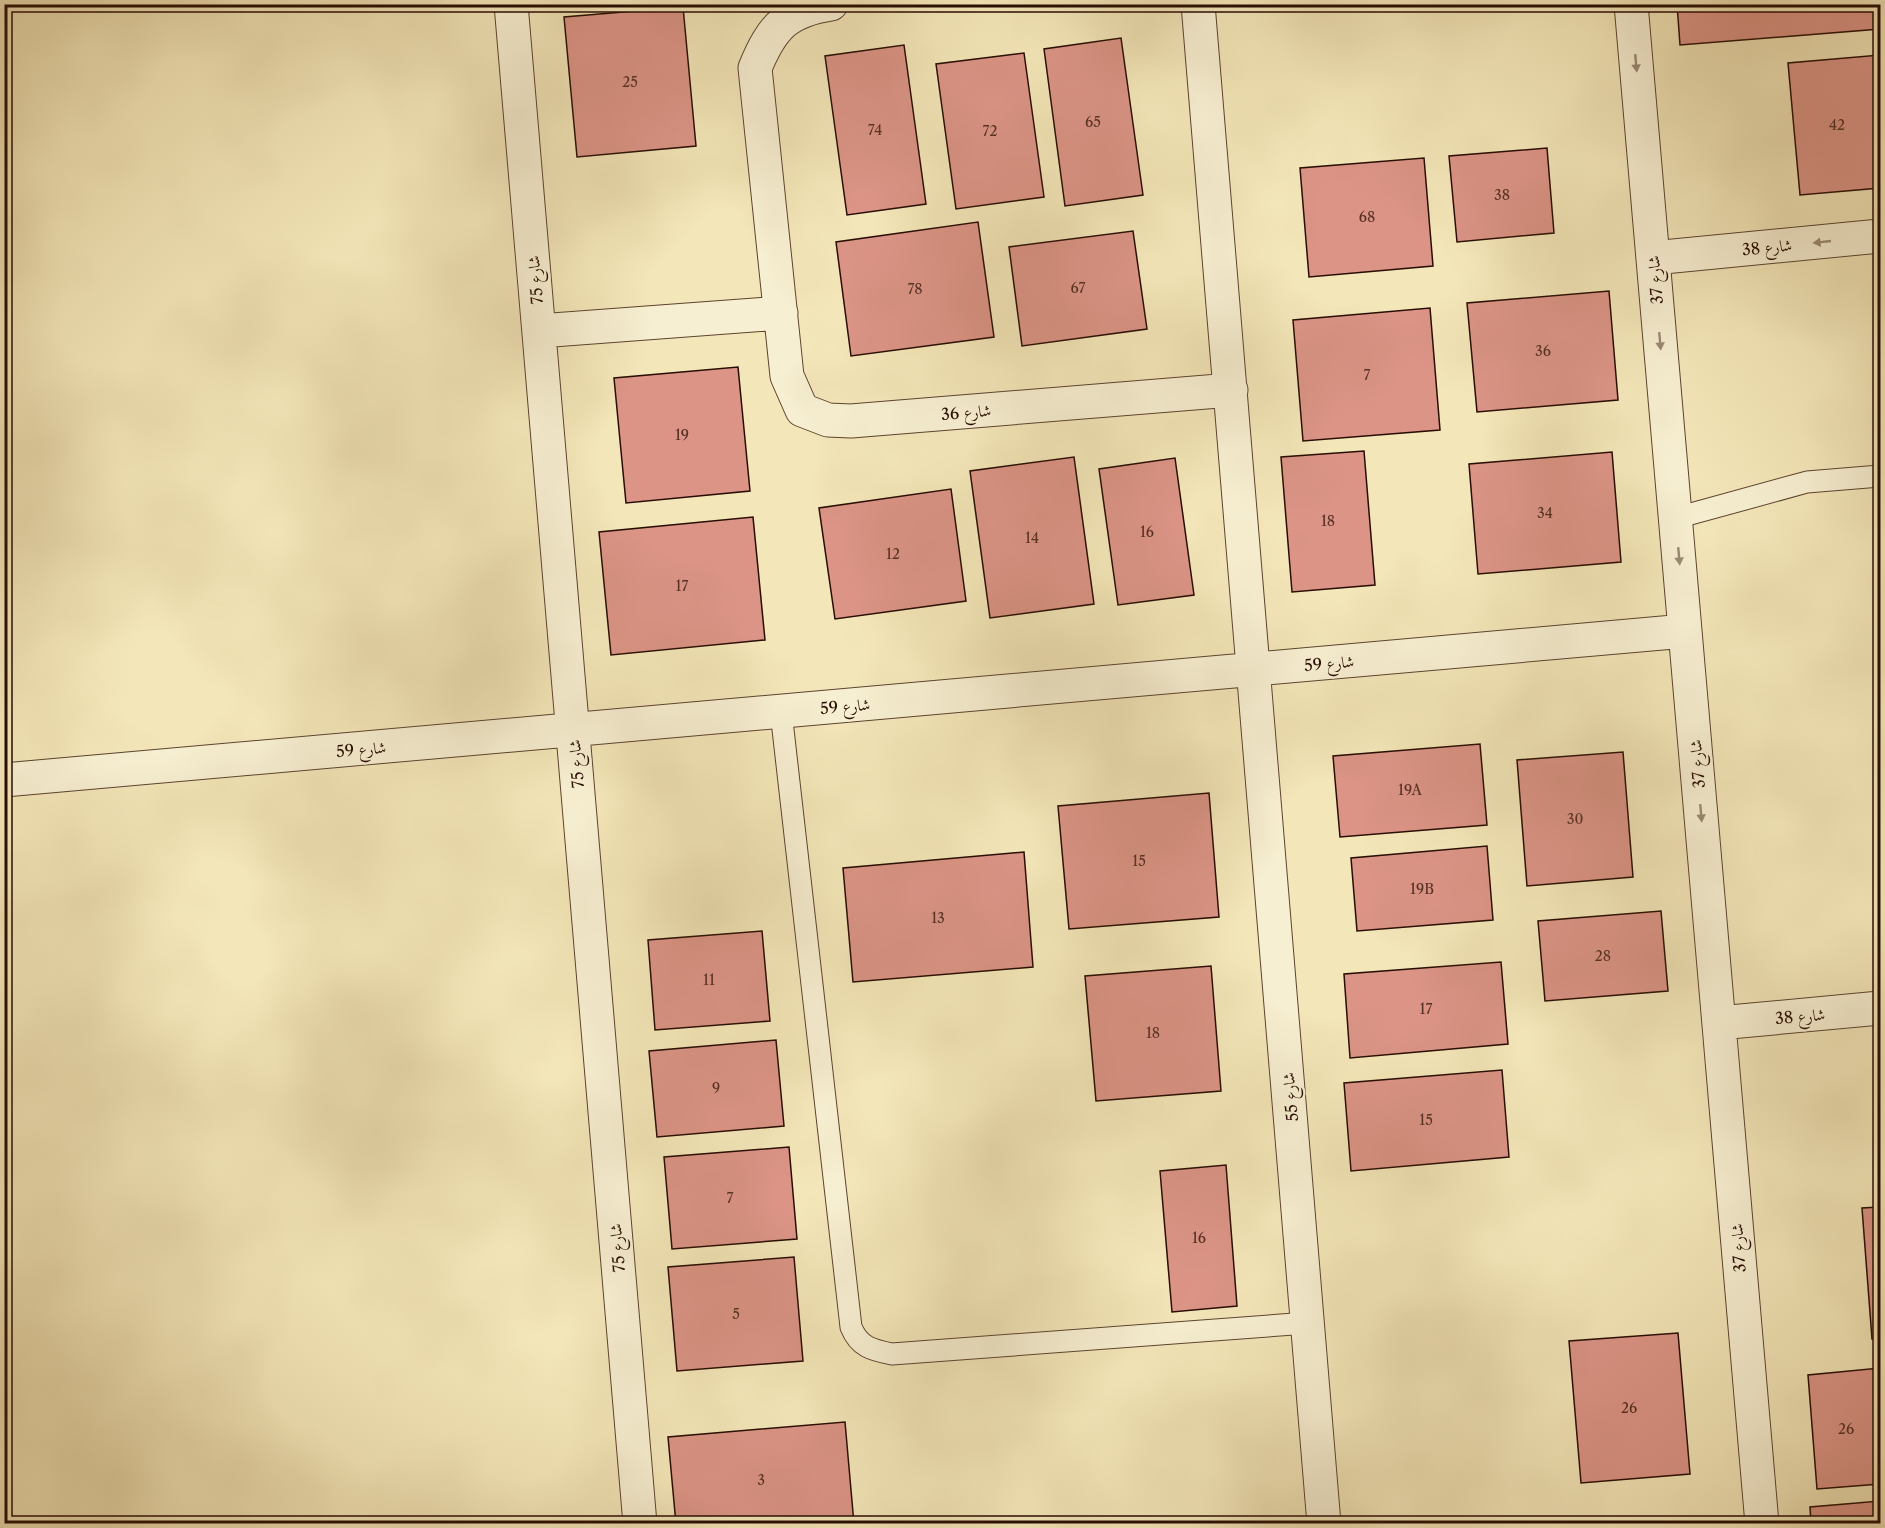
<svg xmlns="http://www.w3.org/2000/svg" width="1885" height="1528" viewBox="0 0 1885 1528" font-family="'Libre Caslon Text',Amiri,serif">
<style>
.building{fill:#db9486;stroke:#290d03;stroke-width:1.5}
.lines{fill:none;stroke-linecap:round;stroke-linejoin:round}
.service-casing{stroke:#5c4330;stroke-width:23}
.minor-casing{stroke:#5c4330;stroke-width:35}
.service{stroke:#f7efd1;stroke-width:21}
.minor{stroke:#f7efd1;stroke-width:33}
.oneway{fill:#9a8974}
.labels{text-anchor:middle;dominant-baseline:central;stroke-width:4.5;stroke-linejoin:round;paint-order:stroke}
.number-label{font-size:14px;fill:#562f24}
.street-label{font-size:16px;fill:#290d03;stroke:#f7efd1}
</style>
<rect width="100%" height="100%" fill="#f3e6b8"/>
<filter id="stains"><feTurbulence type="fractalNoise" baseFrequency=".00333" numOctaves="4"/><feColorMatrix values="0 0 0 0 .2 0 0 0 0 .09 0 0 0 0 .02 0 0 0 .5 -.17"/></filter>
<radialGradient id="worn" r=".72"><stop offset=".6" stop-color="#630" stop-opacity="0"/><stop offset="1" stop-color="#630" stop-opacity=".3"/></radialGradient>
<!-- building -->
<path class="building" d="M 1677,4 L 1880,4 L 1880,29 L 1680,45 Z
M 683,7 L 696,146 L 577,157 L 564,17 Z
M 1121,38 L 1143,195 L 1065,206 L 1044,49 Z
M 904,45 L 926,204 L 847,215 L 825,56 Z
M 1024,53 L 1044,197 L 956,209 L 936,64 Z
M 1880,55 L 1880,188 L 1800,195 L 1788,63 Z
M 1547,148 L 1554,233 L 1457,242 L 1449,156 Z
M 1424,158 L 1433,266 L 1309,277 L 1300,168 Z
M 978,222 L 994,337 L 851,356 L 836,242 Z
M 1133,231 L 1147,329 L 1022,346 L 1009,247 Z
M 1609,291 L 1618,400 L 1477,412 L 1467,303 Z
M 1430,308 L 1440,430 L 1303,441 L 1293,320 Z
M 738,367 L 750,491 L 626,503 L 614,378 Z
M 1364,451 L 1375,585 L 1292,592 L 1281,457 Z
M 1612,452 L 1621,562 L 1478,574 L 1469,464 Z
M 1074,457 L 1094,604 L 990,618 L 970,471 Z
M 1175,458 L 1194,595 L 1118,605 L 1099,469 Z
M 951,489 L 966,601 L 835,619 L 819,508 Z
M 753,517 L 765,640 L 611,655 L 599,532 Z
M 1480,744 L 1487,825 L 1340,837 L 1333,756 Z
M 1623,752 L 1633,877 L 1527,886 L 1517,760 Z
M 1209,793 L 1219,917 L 1069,929 L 1058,806 Z
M 1487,846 L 1493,920 L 1357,931 L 1351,858 Z
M 1024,852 L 1033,967 L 853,982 L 843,868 Z
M 1661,911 L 1668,991 L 1545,1001 L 1538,921 Z
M 762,931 L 770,1021 L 655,1030 L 648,940 Z
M 1501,962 L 1508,1044 L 1350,1058 L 1344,974 Z
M 1211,966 L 1221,1091 L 1096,1101 L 1085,976 Z
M 776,1040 L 784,1126 L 657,1137 L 649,1051 Z
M 1502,1070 L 1509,1157 L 1351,1171 L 1344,1083 Z
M 789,1147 L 797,1239 L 672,1249 L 664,1157 Z
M 1226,1165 L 1237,1306 L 1172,1312 L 1160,1171 Z
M 1880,1207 L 1880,1338 L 1872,1339 L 1862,1208 Z
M 794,1257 L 803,1361 L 677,1371 L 668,1267 Z
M 1678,1333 L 1690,1474 L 1581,1483 L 1569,1341 Z
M 1880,1368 L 1880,1484 L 1817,1489 L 1808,1375 Z
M 845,1422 L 854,1524 L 676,1524 L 668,1437 Z
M 1880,1501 L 1880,1524 L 1811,1524 L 1810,1507 Z"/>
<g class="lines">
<!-- service casing -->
<g class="service-casing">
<path id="service" d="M 1676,518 L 1807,482 L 1880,476
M 781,712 L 851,1327 C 859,1347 872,1350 892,1354 L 1308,1323"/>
</g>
<!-- minor casing -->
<g class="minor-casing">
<path id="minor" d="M 511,4 L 640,1524
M 831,4 C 786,11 772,27 755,68 L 787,376 L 802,410 L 828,420 L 851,421 L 1231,390
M 1198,4 L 1324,1524
M 1631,4 L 1762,1524
M 1653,258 L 1880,236
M 539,331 L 781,313
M 4,780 L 1685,631
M 1719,1023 L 1880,1008"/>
</g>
<!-- service -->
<use href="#service" class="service"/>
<!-- minor -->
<use href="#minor" class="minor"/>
</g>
<!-- one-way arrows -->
<defs><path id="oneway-solid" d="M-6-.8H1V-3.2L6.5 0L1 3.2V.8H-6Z" transform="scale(1.5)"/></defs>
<g class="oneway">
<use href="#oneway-solid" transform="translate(1636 63) rotate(85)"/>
<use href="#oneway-solid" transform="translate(1822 242) rotate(174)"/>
<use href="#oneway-solid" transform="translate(1660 341) rotate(85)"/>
<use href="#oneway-solid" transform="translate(1679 556) rotate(85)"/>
<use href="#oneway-solid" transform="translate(1701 813) rotate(85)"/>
</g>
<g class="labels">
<!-- number labels -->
<g class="number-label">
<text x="630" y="82">25</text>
<text x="1093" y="122">65</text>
<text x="1837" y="125">42</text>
<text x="875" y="130">74</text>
<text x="990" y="131">72</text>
<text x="1502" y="195">38</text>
<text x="1367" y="217">68</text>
<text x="1078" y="288">67</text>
<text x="915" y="289">78</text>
<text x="1543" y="351">36</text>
<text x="1367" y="375">7</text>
<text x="682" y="435">19</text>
<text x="1545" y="513">34</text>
<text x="1328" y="521">18</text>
<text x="1147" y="532">16</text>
<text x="1032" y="538">14</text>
<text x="893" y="554">12</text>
<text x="682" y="586">17</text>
<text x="1410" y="790">19A</text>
<text x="1575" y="819">30</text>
<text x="1139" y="861">15</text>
<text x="1422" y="889">19B</text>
<text x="938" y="918">13</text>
<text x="1603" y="956">28</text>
<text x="709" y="980">11</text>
<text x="1426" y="1009">17</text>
<text x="1153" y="1033">18</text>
<text x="716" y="1088">9</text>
<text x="1426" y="1120">15</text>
<text x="730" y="1198">7</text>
<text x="1199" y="1238">16</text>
<text x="736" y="1314">5</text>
<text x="1629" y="1408">26</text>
<text x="1846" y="1429">26</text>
<text x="761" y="1480">3</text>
</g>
<!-- street labels -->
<g class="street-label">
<text transform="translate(1767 247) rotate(-6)">شارع 38</text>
<text transform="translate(535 280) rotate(-95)">شارع 75</text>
<text transform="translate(1655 280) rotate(-95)">شارع 37</text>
<text transform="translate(966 412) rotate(-5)">شارع 36</text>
<text transform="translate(1329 663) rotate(-5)">شارع 59</text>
<text transform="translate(845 706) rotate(-5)">شارع 59</text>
<text transform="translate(361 749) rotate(-5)">شارع 59</text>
<text transform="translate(576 764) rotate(-95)">شارع 75</text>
<text transform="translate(1697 764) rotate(-95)">شارع 37</text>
<text transform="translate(1800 1016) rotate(-5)">شارع 38</text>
<text transform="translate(1290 1097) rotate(-95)">شارع 55</text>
<text transform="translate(617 1248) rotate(-95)">شارع 75</text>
<text transform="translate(1738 1248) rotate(-94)">شارع 37</text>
</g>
</g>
<!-- margin -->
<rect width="1885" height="1528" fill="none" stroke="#f3e6b8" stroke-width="24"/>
<rect x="6" y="6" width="1873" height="1516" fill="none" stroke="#290d03" stroke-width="3"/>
<rect x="12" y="12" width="1861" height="1504" fill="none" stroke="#290d03" stroke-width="1.5"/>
<rect width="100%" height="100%" filter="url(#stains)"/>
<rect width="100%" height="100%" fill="url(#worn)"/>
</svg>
